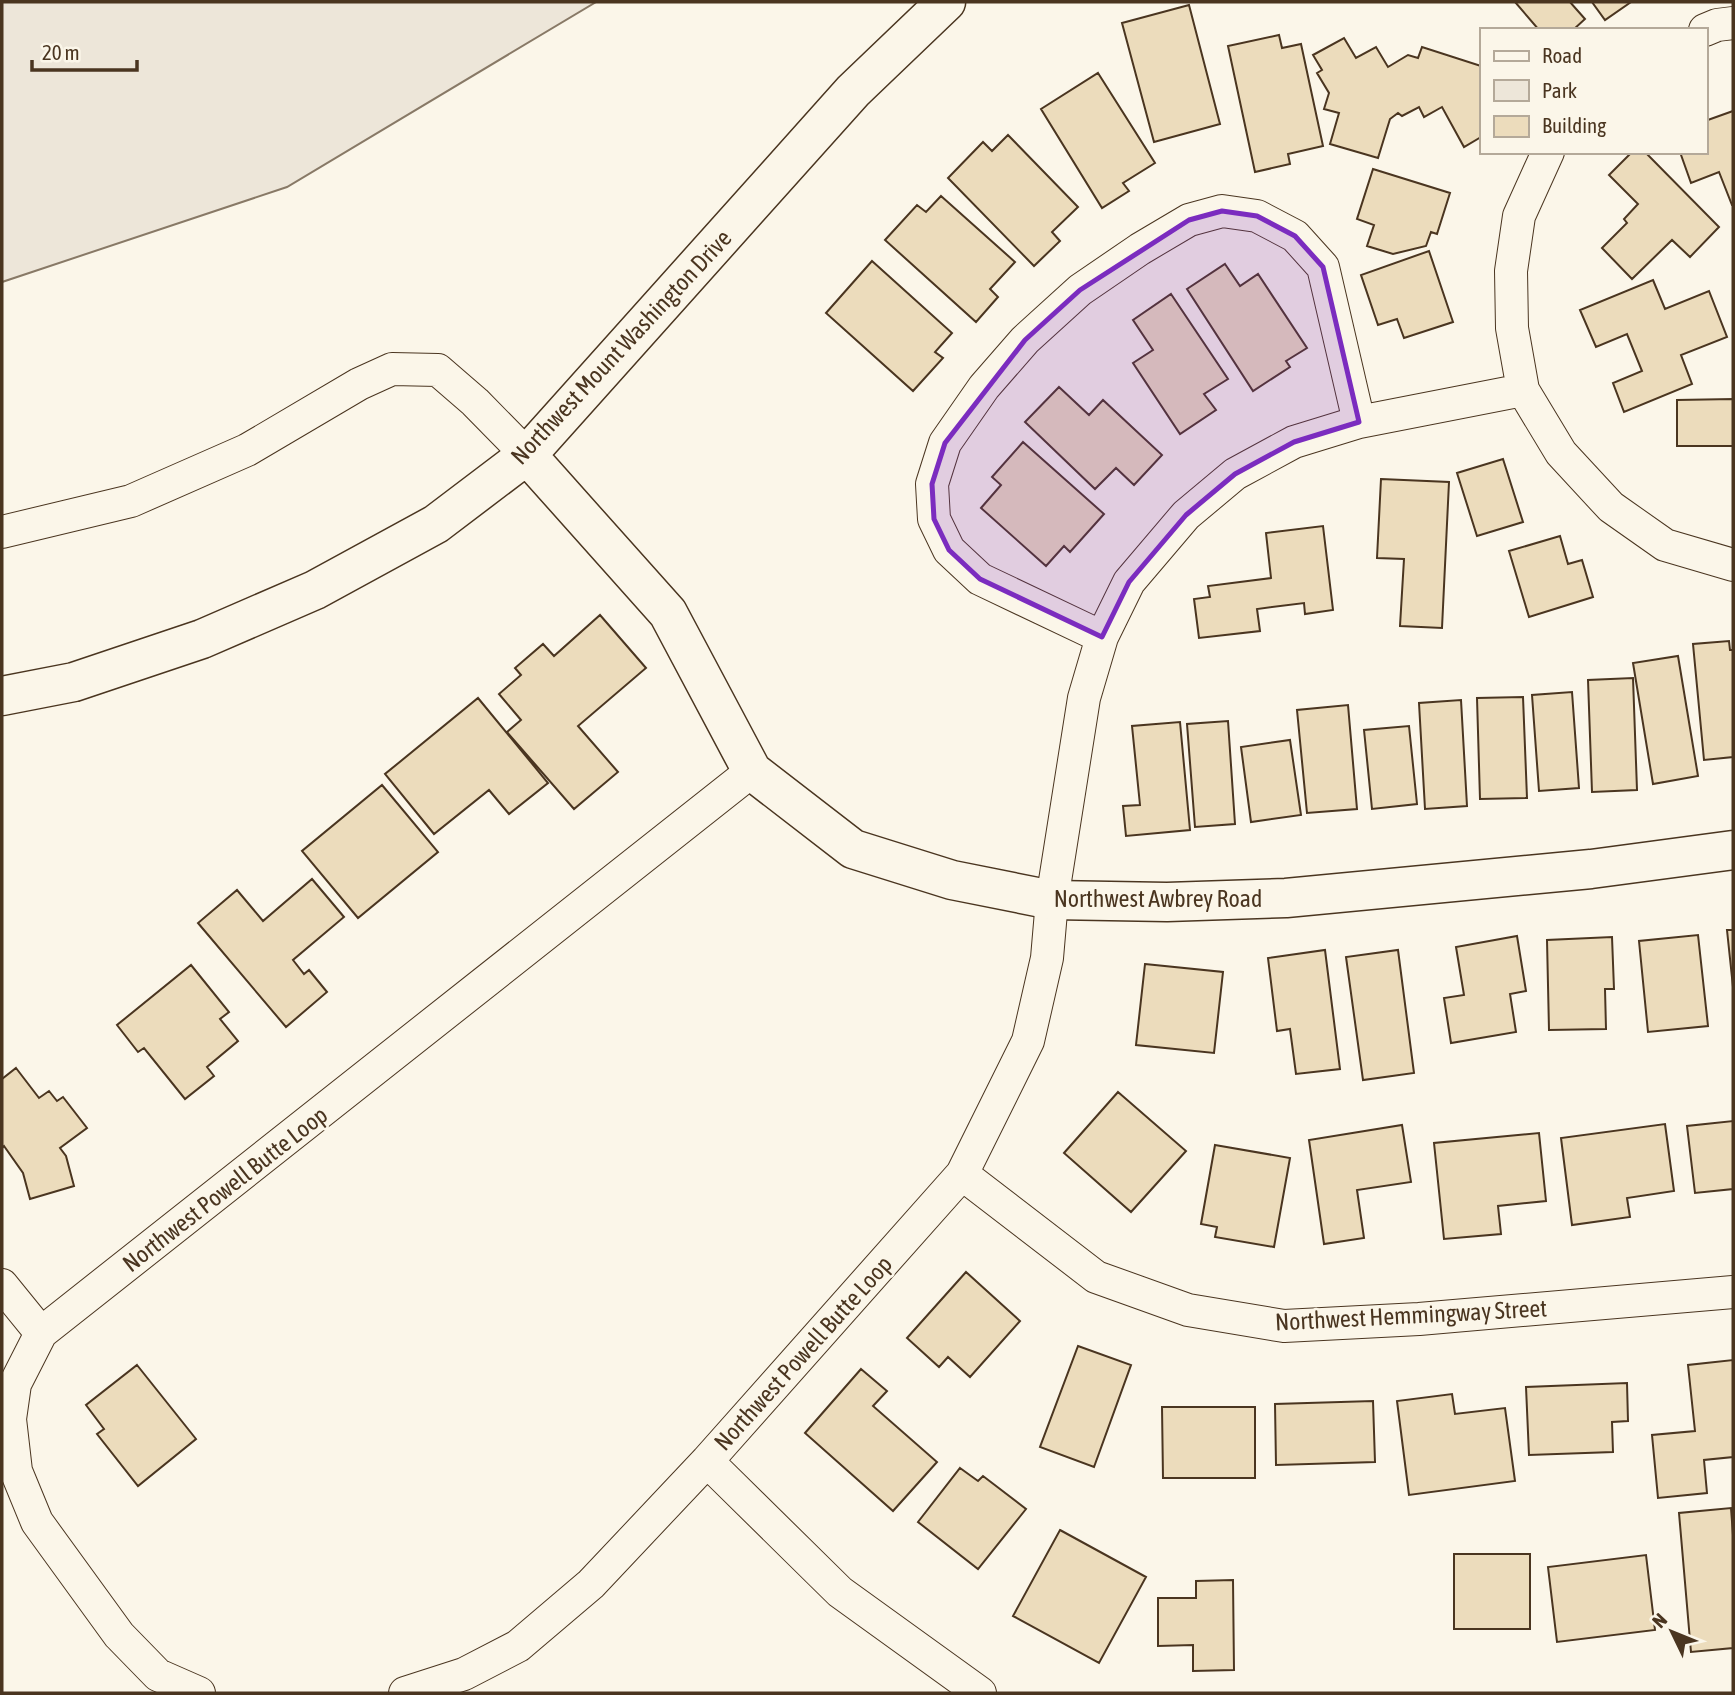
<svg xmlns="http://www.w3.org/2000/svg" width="1735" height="1695" viewBox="0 0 1735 1695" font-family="'Asap Condensed',sans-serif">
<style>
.green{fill:#ede6d9;stroke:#887966;stroke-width:2}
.building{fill:#ecdcbc;stroke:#4a3520;stroke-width:2}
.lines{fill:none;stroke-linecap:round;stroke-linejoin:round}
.street-casing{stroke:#4a3520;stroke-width:34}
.secondary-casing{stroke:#4a3520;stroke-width:41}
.street{stroke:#fbf6e9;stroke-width:32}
.secondary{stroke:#fbf6e9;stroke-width:38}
.marked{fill:#7b2cbf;fill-opacity:0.2;stroke:#7b2cbf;stroke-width:5;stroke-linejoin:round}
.labels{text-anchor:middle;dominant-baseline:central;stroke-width:5;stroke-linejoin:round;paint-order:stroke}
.street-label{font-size:24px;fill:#4a3520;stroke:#fbf6e9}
</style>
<rect width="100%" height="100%" fill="#fbf6e9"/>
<!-- green -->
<path class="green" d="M 2,2 L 596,2 L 287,187 L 2,282 Z"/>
<!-- building -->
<path class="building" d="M 1515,2 L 1570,2 L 1585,19 L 1573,30 L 1539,30 Z
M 1592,2 L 1631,2 L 1605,20 Z
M 1189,5 L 1220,124 L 1154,142 L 1122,23 Z
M 1279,35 L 1282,48 L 1301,44 L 1323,146 L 1288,154 L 1290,164 L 1255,172 L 1228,46 Z
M 1344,38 L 1356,58 L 1376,47 L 1388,67 L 1408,55 L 1418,58 L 1422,47 L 1481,66 L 1481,137 L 1464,147 L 1442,107 L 1424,117 L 1419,107 L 1402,116 L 1398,113 L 1390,119 L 1378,158 L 1330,144 L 1339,113 L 1324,109 L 1329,93 L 1317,73 L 1322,70 L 1313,55 Z
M 1098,73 L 1155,163 L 1123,183 L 1129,191 L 1102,208 L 1041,109 Z
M 1733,111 L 1733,205 L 1732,205 L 1719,172 L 1691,183 L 1680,152 L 1705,152 L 1705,121 Z
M 1008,135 L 1078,207 L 1052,232 L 1060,241 L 1034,266 L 948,178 L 983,142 L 992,151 Z
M 1632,152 L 1645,152 L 1719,227 L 1690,257 L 1672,240 L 1632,279 L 1602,248 L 1627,223 L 1624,219 L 1638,204 L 1609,175 Z
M 1373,169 L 1450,193 L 1437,234 L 1431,232 L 1426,246 L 1393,254 L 1367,246 L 1374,225 L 1357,219 Z
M 941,196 L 1015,262 L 990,289 L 998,297 L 976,322 L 885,240 L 917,205 L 926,212 Z
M 1429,251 L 1453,322 L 1404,338 L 1397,319 L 1378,325 L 1361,275 Z
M 872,261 L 952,333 L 935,352 L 943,358 L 913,391 L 826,313 Z
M 1225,264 L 1240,286 L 1258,274 L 1307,348 L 1286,361 L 1290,367 L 1253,391 L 1187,289 Z
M 1653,280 L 1665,309 L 1709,291 L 1727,337 L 1681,355 L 1692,384 L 1624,412 L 1613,383 L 1642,371 L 1627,334 L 1596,347 L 1580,310 Z
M 1171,294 L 1228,379 L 1204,394 L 1216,410 L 1180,434 L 1133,363 L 1153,350 L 1133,320 Z
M 1059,387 L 1089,415 L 1103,400 L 1162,455 L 1134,485 L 1116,468 L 1095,489 L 1025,422 Z
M 1733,399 L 1733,446 L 1677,446 L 1677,400 Z
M 1023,442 L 1104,514 L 1070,552 L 1064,546 L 1046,566 L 981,508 L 1001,485 L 992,477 Z
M 1503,459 L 1523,522 L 1477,536 L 1457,473 Z
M 1381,479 L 1449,482 L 1442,628 L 1400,626 L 1404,559 L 1377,558 Z
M 1323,526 L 1333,610 L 1305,614 L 1304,603 L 1257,609 L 1260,631 L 1199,638 L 1194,599 L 1210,597 L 1208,586 L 1271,578 L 1266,533 Z
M 1560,536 L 1568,564 L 1582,560 L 1593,597 L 1529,617 L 1509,551 Z
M 600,615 L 646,668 L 578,726 L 618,772 L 574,809 L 507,732 L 521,720 L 499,694 L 521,675 L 515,668 L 543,644 L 554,656 Z
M 1729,641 L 1730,650 L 1733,650 L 1733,757 L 1704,760 L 1693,644 Z
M 1678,656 L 1698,776 L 1653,784 L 1633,663 Z
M 1633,678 L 1637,790 L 1592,792 L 1588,680 Z
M 1572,692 L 1579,788 L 1539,791 L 1532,695 Z
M 1523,697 L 1527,798 L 1480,799 L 1477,698 Z
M 478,698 L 548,783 L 509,814 L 489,790 L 434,834 L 385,774 Z
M 1461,700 L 1467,806 L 1425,809 L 1419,703 Z
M 1348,705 L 1357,809 L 1307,813 L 1297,710 Z
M 1228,721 L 1235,824 L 1195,827 L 1187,724 Z
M 1180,722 L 1190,830 L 1126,836 L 1123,806 L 1140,805 L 1132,726 Z
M 1409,726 L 1417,804 L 1372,809 L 1364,730 Z
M 1290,740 L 1301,815 L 1251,822 L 1241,747 Z
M 382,785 L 438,852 L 358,918 L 302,851 Z
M 312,879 L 344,917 L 293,960 L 304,974 L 309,970 L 327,992 L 286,1027 L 198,923 L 237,890 L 263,921 Z
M 1727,930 L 1733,930 L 1733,987 Z
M 1698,935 L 1708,1026 L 1648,1032 L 1639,941 Z
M 1517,936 L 1526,991 L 1510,994 L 1516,1032 L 1451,1043 L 1444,998 L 1464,995 L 1456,947 Z
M 1612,937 L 1614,989 L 1605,989 L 1606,1029 L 1549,1030 L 1547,940 Z
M 1325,950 L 1340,1069 L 1296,1074 L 1290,1029 L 1277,1031 L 1268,958 Z
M 1398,950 L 1414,1073 L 1363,1080 L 1346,957 Z
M 1145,964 L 1223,972 L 1214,1053 L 1136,1045 Z
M 191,965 L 229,1012 L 220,1019 L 238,1041 L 207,1067 L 214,1076 L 185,1099 L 144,1048 L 138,1052 L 117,1025 Z
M 16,1068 L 39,1098 L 49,1091 L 57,1101 L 63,1097 L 87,1128 L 60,1148 L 66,1156 L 74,1186 L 30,1199 L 23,1173 L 4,1146 L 2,1148 L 2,1079 Z
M 1118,1092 L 1186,1151 L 1131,1212 L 1064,1153 Z
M 1733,1121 L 1733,1189 L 1695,1193 L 1687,1126 Z
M 1665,1124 L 1674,1191 L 1627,1198 L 1630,1217 L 1572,1225 L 1561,1138 Z
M 1402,1125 L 1411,1182 L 1357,1190 L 1364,1238 L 1324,1244 L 1309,1140 Z
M 1539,1133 L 1546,1201 L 1498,1206 L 1501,1234 L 1444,1239 L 1434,1143 Z
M 1215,1145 L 1290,1158 L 1274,1247 L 1215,1237 L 1217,1227 L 1201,1224 Z
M 966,1272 L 1020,1321 L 970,1377 L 948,1357 L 939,1367 L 907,1338 Z
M 1078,1346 L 1131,1365 L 1094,1467 L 1040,1447 Z
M 1733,1360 L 1733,1457 L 1704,1460 L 1707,1493 L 1658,1498 L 1652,1435 L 1695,1431 L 1688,1365 Z
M 137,1365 L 196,1439 L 138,1486 L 97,1434 L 104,1429 L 86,1405 Z
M 861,1369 L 887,1391 L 873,1406 L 937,1462 L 893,1511 L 805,1433 Z
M 1627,1383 L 1628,1421 L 1612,1422 L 1613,1452 L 1529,1455 L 1526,1387 Z
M 1452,1394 L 1455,1414 L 1505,1408 L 1515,1481 L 1409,1495 L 1397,1401 Z
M 1373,1401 L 1375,1462 L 1276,1465 L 1275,1404 Z
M 1162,1407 L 1255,1407 L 1255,1478 L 1163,1478 Z
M 960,1468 L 978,1481 L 983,1476 L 1026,1509 L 978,1569 L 918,1522 Z
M 1731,1508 L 1733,1535 L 1733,1648 L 1691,1652 L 1679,1513 Z
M 1060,1530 L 1146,1577 L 1099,1663 L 1013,1616 Z
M 1454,1554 L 1530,1554 L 1530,1629 L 1454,1629 Z
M 1646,1555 L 1655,1630 L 1557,1642 L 1548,1567 Z
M 1233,1580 L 1234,1670 L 1193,1671 L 1193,1645 L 1158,1646 L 1158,1598 L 1196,1598 L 1196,1581 Z"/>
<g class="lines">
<!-- street casing -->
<g class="street-casing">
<path id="street" d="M 1705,30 L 1717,25 L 1733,23
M 1548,152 L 1519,216 L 1511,271 L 1512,328 L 1523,390 L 1561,453 L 1611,507 L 1665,545 L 1733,565
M 2,532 L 131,501 L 247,450 L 359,384 L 392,369 L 438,370 L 475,402 L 527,455
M 1102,637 L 980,579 L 949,550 L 934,519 L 932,484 L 945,443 L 984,387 L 1025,340 L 1080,290 L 1140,249 L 1189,220 L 1222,211 L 1257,216 L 1295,236 L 1323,267 L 1359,422
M 962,1174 L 1096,1277 L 1188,1310 L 1284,1326 L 1419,1319 L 1733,1292
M 2,1285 L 41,1333
M 707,1461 L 840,1592 L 980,1693
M 199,1693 L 158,1675 L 119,1635 L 37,1522 L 16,1471 L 10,1419 L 15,1384 L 41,1333 L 752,771
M 405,1693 L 464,1674 L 518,1646 L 591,1584 L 707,1461 L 962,1174 L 1028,1041 L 1047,958 L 1052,900 L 1084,698 L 1102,637 L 1129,582 L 1186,515 L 1235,474 L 1294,442 L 1359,422 L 1523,390"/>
</g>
<!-- secondary casing -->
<g class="secondary-casing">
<path id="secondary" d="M 527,455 L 668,613 L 752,771 L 853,849 L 952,880 L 1052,900 L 1167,902 L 1286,898 L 1591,869 L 1733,850
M 2,696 L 74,682 L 202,639 L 315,590 L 436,524 L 527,455 L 853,91 L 946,2"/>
</g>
<!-- street -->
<use href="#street" class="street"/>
<!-- secondary -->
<use href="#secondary" class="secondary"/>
</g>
<!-- marked area -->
<path class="marked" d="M 1222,211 L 1257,216 L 1295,236 L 1323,267 L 1359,422 L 1294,442 L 1235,474 L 1186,515 L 1129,582 L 1102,637 L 980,579 L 949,550 L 934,519 L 932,484 L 945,443 L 1025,340 L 1080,290 L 1189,220 Z"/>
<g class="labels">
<!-- street labels -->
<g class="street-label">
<text transform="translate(621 347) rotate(-47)">Northwest Mount Washington Drive</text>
<text x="1158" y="898">Northwest Awbrey Road</text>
<text transform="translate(225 1189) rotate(-38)">Northwest Powell Butte Loop</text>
<text transform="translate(1411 1315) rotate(-3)">Northwest Hemmingway Street</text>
<text transform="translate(803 1353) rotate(-48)">Northwest Powell Butte Loop</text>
</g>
</g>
<!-- border -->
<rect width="1735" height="1695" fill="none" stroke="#4a3520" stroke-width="7"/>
<!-- legend -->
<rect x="1480" y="28" width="228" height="126" fill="#fbf6e9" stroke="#b4a999" stroke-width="2"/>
<rect x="1494" y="51" width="35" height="10" fill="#fbf6e9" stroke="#b4a999" stroke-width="2"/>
<text x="1542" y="63" font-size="21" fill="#4a3520">Road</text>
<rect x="1494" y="80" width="35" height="21" fill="#ede6d9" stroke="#b4a999" stroke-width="2"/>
<text x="1542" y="98" font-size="21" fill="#4a3520">Park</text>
<rect x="1494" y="116" width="35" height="21" fill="#ecdcbc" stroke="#b4a999" stroke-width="2"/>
<text x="1542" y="133" font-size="21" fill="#4a3520">Building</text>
<!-- north arrow -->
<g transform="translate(1672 1632) rotate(313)" stroke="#fbf6e9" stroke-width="5" paint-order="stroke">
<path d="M0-5L12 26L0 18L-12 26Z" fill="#4a3520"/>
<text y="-10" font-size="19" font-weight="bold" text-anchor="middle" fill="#4a3520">N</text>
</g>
<!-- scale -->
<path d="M32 60v10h105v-10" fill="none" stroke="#4a3520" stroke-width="3.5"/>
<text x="42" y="60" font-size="21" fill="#4a3520" stroke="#fbf6e9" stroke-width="5" paint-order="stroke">20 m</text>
</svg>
